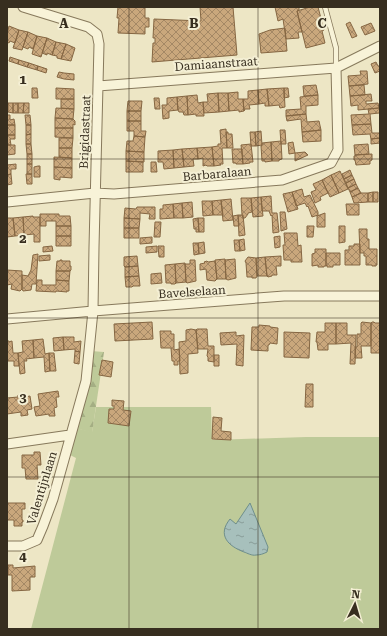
<svg xmlns="http://www.w3.org/2000/svg" width="387" height="636" viewBox="0 0 387 636" font-family="'Roboto Serif',serif">
<style>
.green{fill:#beca99}
.forest{fill:url(#forest-firs)}
.water{fill:url(#water-ripples);stroke:#6e8e8b}
.building{fill:url(#building-cross-hatch);stroke:#856642}
.lines{fill:none;stroke-linecap:round;stroke-linejoin:round}
.service-casing{stroke:#87795c;stroke-width:6}
.minor-casing{stroke:#87795c;stroke-width:11}
.service{stroke:#f8f3d8;stroke-width:4.5}
.minor{stroke:#f8f3d8;stroke-width:9}
.grid{fill:none;stroke:#372e1f;stroke-width:1;stroke-opacity:0.55}
.labels{text-anchor:middle;dominant-baseline:central;stroke-width:4;stroke-linejoin:round;paint-order:stroke}
.street-label{font-size:12px;fill:#372e1f;stroke:#f4efd4}
.grid-label{font-size:13px;text-anchor:middle;font-weight:bold;fill:#372e1f;stroke:#f4efd4;stroke-width:4;stroke-linejoin:round;paint-order:stroke}
</style>
<defs>
<pattern id="forest-firs" width="22" height="20" patternUnits="userSpaceOnUse"><rect width="22" height="20" fill="#beca99"/><path d="M5 1l3.5 6h-7zM16 11l3.5 6h-7z" fill="#a4ae83"/></pattern>
<pattern id="water-ripples" width="26" height="14" patternUnits="userSpaceOnUse"><rect width="26" height="14" fill="#a7c0bc"/><path d="M2 4q2-2 4 0t4 0M15 11q2-2 4 0t4 0" fill="none" stroke="#899c98"/></pattern>
<pattern id="building-cross-hatch" width="8" height="8" patternUnits="userSpaceOnUse"><rect width="8" height="8" fill="#c9a77c"/><path d="M0 0l8 8M0 8l8-8" fill="none" stroke="#a48865"/></pattern>
</defs>
<rect width="100%" height="100%" fill="#ede6c5"/>
<!-- green -->
<path class="green" d="M 96,407 L 211,407 L 212,440 L 306,437 L 380,437 L 380,629 L 31,629 L 76,458 L 68,454 L 76,428 L 92,432 Z"/>
<!-- forest -->
<path class="forest" d="M 91,351 L 104,352 L 92,433 L 76,428 Z"/>
<!-- water -->
<path class="water" d="M 250,503 L 268,547 L 267,552 C 263,554 260,555 256,555 C 252,556 247,553 244,552 C 228,546 217,535 230,519 L 236,524 Z"/>
<!-- building -->
<path class="building" d="M 118,7 L 145,7 L 145,18 L 149,18 L 149,27 L 145,27 L 145,34 L 118,33 L 119,18 L 117,18 Z
M 200,7 L 233,7 L 237,55 L 152,62 L 153,43 L 155,43 L 155,38 L 153,38 L 154,19 L 201,21 Z
M 275,7 L 299,7 L 299,10 L 297,11 L 302,32 L 298,32 L 299,38 L 286,39 L 283,19 L 278,21 Z
M 310,7 L 318,7 L 324,30 L 322,31 L 325,43 L 306,48 L 297,11 Z
M 350,22 L 357,36 L 352,38 L 346,24 Z
M 371,23 L 375,31 L 365,35 L 361,27 Z
M 9,26 L 19,30 L 15,43 L 10,41 L 9,43 L 7,42 L 7,34 Z
M 285,28 L 287,51 L 261,53 L 259,34 L 270,30 Z
M 19,30 L 28,32 L 22,50 L 13,48 Z
M 28,32 L 37,36 L 33,49 L 29,47 L 28,49 L 23,47 Z
M 37,36 L 47,38 L 41,57 L 32,54 Z
M 47,38 L 56,42 L 52,55 L 47,53 L 47,55 L 42,53 Z
M 56,42 L 66,44 L 61,59 L 57,58 L 57,56 L 52,55 Z
M 66,44 L 75,48 L 71,61 L 61,59 Z
M 10,57 L 19,60 L 18,64 L 9,61 Z
M 19,60 L 29,63 L 27,67 L 18,64 Z
M 376,62 L 378,66 L 379,66 L 380,67 L 380,71 L 375,73 L 371,64 Z
M 29,63 L 38,66 L 37,70 L 27,67 Z
M 38,66 L 47,69 L 46,73 L 37,70 Z
M 360,71 L 367,71 L 368,84 L 349,86 L 348,76 L 361,75 Z
M 59,72 L 64,73 L 74,74 L 74,80 L 64,79 L 57,77 Z
M 316,85 L 318,95 L 304,96 L 303,86 Z
M 364,85 L 365,95 L 350,96 L 349,86 Z
M 32,88 L 37,88 L 38,98 L 32,98 Z
M 56,88 L 74,89 L 74,99 L 56,99 Z
M 284,88 L 285,107 L 280,108 L 279,105 L 269,106 L 267,89 Z
M 284,88 L 288,88 L 289,97 L 284,98 Z
M 267,89 L 269,106 L 265,106 L 265,103 L 259,104 L 258,90 Z
M 258,90 L 259,104 L 249,105 L 250,109 L 245,109 L 244,111 L 243,99 L 248,99 L 248,91 Z
M 238,92 L 238,99 L 243,99 L 244,111 L 239,112 L 239,110 L 229,111 L 228,93 Z
M 218,93 L 219,112 L 204,113 L 203,102 L 208,102 L 207,94 Z
M 218,93 L 228,93 L 229,111 L 219,112 Z
M 371,94 L 372,101 L 366,101 L 366,104 L 378,103 L 379,108 L 358,110 L 358,105 L 351,106 L 350,96 Z
M 197,95 L 198,103 L 203,102 L 204,116 L 196,116 L 196,114 L 188,115 L 187,96 Z
M 318,95 L 318,105 L 306,106 L 306,114 L 286,116 L 286,110 L 301,109 L 300,97 Z
M 187,96 L 188,115 L 184,115 L 183,112 L 179,112 L 178,110 L 177,97 Z
M 177,97 L 178,110 L 169,111 L 169,118 L 163,119 L 162,105 L 167,105 L 167,98 Z
M 154,98 L 159,98 L 160,109 L 155,109 Z
M 61,99 L 74,99 L 74,109 L 61,108 Z
M 128,101 L 142,101 L 141,111 L 127,111 Z
M 8,103 L 13,103 L 13,113 L 8,112 Z
M 13,103 L 18,103 L 18,113 L 13,113 Z
M 18,103 L 24,103 L 23,113 L 18,113 Z
M 24,103 L 29,103 L 29,113 L 23,113 Z
M 56,108 L 74,109 L 73,119 L 55,118 Z
M 379,108 L 380,108 L 380,112 L 379,113 L 370,114 L 371,124 L 352,125 L 351,115 L 369,114 L 368,109 Z
M 127,111 L 141,111 L 141,121 L 127,121 Z
M 306,114 L 307,122 L 319,121 L 321,130 L 302,132 L 301,119 L 287,121 L 286,116 Z
M 7,115 L 10,115 L 10,120 L 14,119 L 15,125 L 7,125 Z
M 25,115 L 30,115 L 31,125 L 26,125 Z
M 55,118 L 73,119 L 75,121 L 75,125 L 73,124 L 73,128 L 55,128 Z
M 127,121 L 141,121 L 141,131 L 146,131 L 145,137 L 134,136 L 134,131 L 127,131 Z
M 371,124 L 372,133 L 380,133 L 380,138 L 371,139 L 370,134 L 353,135 L 352,125 Z
M 7,125 L 15,125 L 15,135 L 7,135 Z
M 26,125 L 31,125 L 31,134 L 26,135 Z
M 55,128 L 73,128 L 73,138 L 55,137 Z
M 226,129 L 227,148 L 222,148 L 223,164 L 220,164 L 221,165 L 214,166 L 212,147 L 218,146 L 218,144 L 221,144 L 220,130 Z
M 280,130 L 285,130 L 286,144 L 281,144 Z
M 321,130 L 321,141 L 303,142 L 302,132 Z
M 261,131 L 262,145 L 256,146 L 255,132 Z
M 226,132 L 228,132 L 228,134 L 232,134 L 233,148 L 227,148 Z
M 250,132 L 255,132 L 256,146 L 251,146 Z
M 31,134 L 31,144 L 26,144 L 26,135 Z
M 7,135 L 15,135 L 15,139 L 10,139 L 11,145 L 7,145 Z
M 134,136 L 145,137 L 144,152 L 126,151 L 127,141 L 133,141 Z
M 59,138 L 73,138 L 72,148 L 59,148 Z
M 380,138 L 380,143 L 371,144 L 371,139 Z
M 281,141 L 282,159 L 279,160 L 279,161 L 272,161 L 271,142 Z
M 271,142 L 272,161 L 265,162 L 265,161 L 262,161 L 261,146 L 262,145 L 262,143 Z
M 293,142 L 295,153 L 305,152 L 308,155 L 295,161 L 295,153 L 289,154 L 288,143 Z
M 26,144 L 31,144 L 32,154 L 27,154 Z
M 251,144 L 253,162 L 250,162 L 250,163 L 243,164 L 241,145 Z
M 368,144 L 369,154 L 355,155 L 354,145 Z
M 7,145 L 15,145 L 15,154 L 7,155 Z
M 212,147 L 214,166 L 207,166 L 206,165 L 203,166 L 203,158 L 198,159 L 197,148 Z
M 59,148 L 72,148 L 72,158 L 59,157 Z
M 197,148 L 198,159 L 193,159 L 194,166 L 184,167 L 182,149 Z
M 182,149 L 184,167 L 174,168 L 173,150 Z
M 232,149 L 242,149 L 243,164 L 236,164 L 236,163 L 233,163 Z
M 173,150 L 174,168 L 164,169 L 163,162 L 158,162 L 158,151 Z
M 126,151 L 144,152 L 144,162 L 126,161 Z
M 27,154 L 32,154 L 32,164 L 27,164 Z
M 372,154 L 372,160 L 370,161 L 370,164 L 356,165 L 355,160 L 354,160 L 354,156 L 355,156 L 355,155 Z
M 54,157 L 72,158 L 72,168 L 54,167 Z
M 126,161 L 143,162 L 143,172 L 126,172 Z
M 151,162 L 156,162 L 157,172 L 151,172 Z
M 16,164 L 16,169 L 11,169 L 11,174 L 7,175 L 7,165 Z
M 27,164 L 32,164 L 32,174 L 27,174 Z
M 38,166 L 40,166 L 40,177 L 34,177 L 34,167 Z
M 54,167 L 72,168 L 72,178 L 60,177 L 60,180 L 54,179 Z
M 350,170 L 352,175 L 344,179 L 342,174 Z
M 340,171 L 348,189 L 339,193 L 331,175 Z
M 11,174 L 12,184 L 7,185 L 7,175 Z
M 26,174 L 32,174 L 32,184 L 27,184 Z
M 331,175 L 339,193 L 330,197 L 322,180 Z
M 352,175 L 354,179 L 346,183 L 344,179 Z
M 354,179 L 356,184 L 348,188 L 346,183 Z
M 322,180 L 328,193 L 320,197 L 321,200 L 315,203 L 311,192 L 316,190 L 313,184 Z
M 356,184 L 358,188 L 350,192 L 348,188 Z
M 358,188 L 361,193 L 352,197 L 350,192 Z
M 302,189 L 304,197 L 310,195 L 318,212 L 318,215 L 312,217 L 308,206 L 307,207 L 305,203 L 296,206 L 292,192 Z
M 292,192 L 298,209 L 288,212 L 283,194 Z
M 373,192 L 373,202 L 368,202 L 368,193 Z
M 373,192 L 378,192 L 378,202 L 373,202 Z
M 361,193 L 368,193 L 368,202 L 354,203 L 352,197 Z
M 271,196 L 272,213 L 277,213 L 279,232 L 273,233 L 272,215 L 271,216 L 269,211 L 262,211 L 261,197 Z
M 261,197 L 263,216 L 253,217 L 251,198 Z
M 241,198 L 251,198 L 252,212 L 248,213 L 248,214 L 245,218 L 243,218 L 242,215 Z
M 231,199 L 233,220 L 223,221 L 221,200 Z
M 221,200 L 223,215 L 213,215 L 212,201 Z
M 202,201 L 212,201 L 213,215 L 203,216 Z
M 192,202 L 193,217 L 183,218 L 182,203 Z
M 182,203 L 183,218 L 174,218 L 173,204 Z
M 173,204 L 174,218 L 160,219 L 160,209 L 163,209 L 163,205 Z
M 346,204 L 359,204 L 359,215 L 347,215 Z
M 137,207 L 155,207 L 155,219 L 149,219 L 150,214 L 140,213 L 140,219 L 124,218 L 125,208 L 136,209 Z
M 280,212 L 285,212 L 287,229 L 281,231 Z
M 325,213 L 325,227 L 317,227 L 317,216 Z
M 40,214 L 59,214 L 59,216 L 70,216 L 71,226 L 56,226 L 56,221 L 46,221 L 46,226 L 40,226 Z
M 238,215 L 239,226 L 234,226 L 233,216 Z
M 238,215 L 243,215 L 245,235 L 239,236 Z
M 33,216 L 33,217 L 40,217 L 40,242 L 34,242 L 34,234 L 24,235 L 23,217 Z
M 23,217 L 24,235 L 15,236 L 13,218 Z
M 7,218 L 13,218 L 15,236 L 7,237 Z
M 124,218 L 140,219 L 139,228 L 124,228 Z
M 198,218 L 199,232 L 196,232 L 196,229 L 194,229 L 193,219 Z
M 198,218 L 204,218 L 204,232 L 199,232 Z
M 155,222 L 161,222 L 160,237 L 154,237 Z
M 56,226 L 71,226 L 71,236 L 56,236 Z
M 307,226 L 314,226 L 313,237 L 307,237 Z
M 339,226 L 345,226 L 345,242 L 339,243 Z
M 124,228 L 139,228 L 139,238 L 124,238 Z
M 359,229 L 367,229 L 367,239 L 369,239 L 369,249 L 377,249 L 377,265 L 376,265 L 376,266 L 372,266 L 372,265 L 366,265 L 366,256 L 364,256 L 364,253 L 360,253 Z
M 284,233 L 297,233 L 298,246 L 301,245 L 302,262 L 291,262 L 291,260 L 284,260 L 283,245 L 285,245 Z
M 56,236 L 71,236 L 71,246 L 56,246 Z
M 280,236 L 280,247 L 275,248 L 274,237 Z
M 152,237 L 152,243 L 140,244 L 140,238 Z
M 244,239 L 245,250 L 240,251 L 239,240 Z
M 234,240 L 239,240 L 240,251 L 235,251 Z
M 204,242 L 205,253 L 199,254 L 198,243 Z
M 193,243 L 198,243 L 199,254 L 194,255 Z
M 354,244 L 360,244 L 360,265 L 345,265 L 345,250 L 349,250 L 349,246 L 354,246 Z
M 52,246 L 53,251 L 43,252 L 43,247 Z
M 157,246 L 157,252 L 146,253 L 146,247 Z
M 158,246 L 164,246 L 164,257 L 159,257 Z
M 315,249 L 326,249 L 326,266 L 324,266 L 324,267 L 318,267 L 318,265 L 312,266 L 312,254 L 315,253 Z
M 326,253 L 340,253 L 340,265 L 333,265 L 333,267 L 327,267 L 327,265 L 326,266 Z
M 38,254 L 36,284 L 32,284 L 31,290 L 23,291 L 22,289 L 22,275 L 28,276 L 31,270 L 33,255 Z
M 50,255 L 50,260 L 39,261 L 39,256 Z
M 137,256 L 138,266 L 125,267 L 124,266 L 124,257 Z
M 281,256 L 281,266 L 276,266 L 277,275 L 272,275 L 272,276 L 268,277 L 267,276 L 265,257 Z
M 248,257 L 256,258 L 257,276 L 256,278 L 252,278 L 252,277 L 247,277 L 246,263 L 245,261 Z
M 265,257 L 267,276 L 257,276 L 256,258 Z
M 225,259 L 226,279 L 217,279 L 215,260 Z
M 235,259 L 236,278 L 228,280 L 226,279 L 225,260 Z
M 60,260 L 62,260 L 62,261 L 70,261 L 70,266 L 71,266 L 71,270 L 70,271 L 56,271 L 57,261 L 60,261 Z
M 190,260 L 195,260 L 196,281 L 187,283 L 186,282 L 185,264 L 190,264 Z
M 207,261 L 208,262 L 215,261 L 217,279 L 215,281 L 207,280 L 206,269 L 200,270 L 200,264 L 205,263 L 204,262 Z
M 185,263 L 186,282 L 176,283 L 175,264 Z
M 175,264 L 176,283 L 175,284 L 171,284 L 171,283 L 166,283 L 165,265 Z
M 138,266 L 139,276 L 125,277 L 125,267 Z
M 7,270 L 22,271 L 22,289 L 20,291 L 11,289 L 12,284 L 7,285 Z
M 56,271 L 70,271 L 69,281 L 56,280 Z
M 161,273 L 162,283 L 151,284 L 151,274 Z
M 139,276 L 140,286 L 133,286 L 132,287 L 126,287 L 125,277 Z
M 37,280 L 42,280 L 42,285 L 56,285 L 56,280 L 69,281 L 69,291 L 67,291 L 67,292 L 56,291 L 56,292 L 36,291 Z
M 152,322 L 153,339 L 115,341 L 114,324 Z
M 362,322 L 371,323 L 371,346 L 361,346 L 362,358 L 355,358 L 355,347 L 357,347 L 357,334 L 361,334 L 361,323 Z
M 372,322 L 374,322 L 375,323 L 380,323 L 380,353 L 371,353 L 371,323 Z
M 325,323 L 336,323 L 336,344 L 328,344 L 328,350 L 318,350 L 317,342 L 316,342 L 317,332 L 325,332 Z
M 336,323 L 347,323 L 347,335 L 356,335 L 355,364 L 350,364 L 351,343 L 336,344 Z
M 259,325 L 270,326 L 270,327 L 278,328 L 277,344 L 270,343 L 269,345 L 268,345 L 268,351 L 251,350 L 252,327 L 259,327 Z
M 191,329 L 196,330 L 198,353 L 188,354 L 188,373 L 180,374 L 179,342 L 186,341 L 186,330 Z
M 197,329 L 207,329 L 208,346 L 214,346 L 214,362 L 208,361 L 208,357 L 207,356 L 208,349 L 198,349 L 196,330 Z
M 160,331 L 171,331 L 171,334 L 174,334 L 174,350 L 179,349 L 180,361 L 178,361 L 178,365 L 174,365 L 174,361 L 172,361 L 171,348 L 161,348 Z
M 236,332 L 236,336 L 244,335 L 243,366 L 236,365 L 237,344 L 221,345 L 220,333 Z
M 284,332 L 310,333 L 309,358 L 284,357 Z
M 63,337 L 74,337 L 74,342 L 81,341 L 80,352 L 75,351 L 75,349 L 64,350 Z
M 63,337 L 64,350 L 54,351 L 53,338 Z
M 43,339 L 45,354 L 49,353 L 50,371 L 45,372 L 44,357 L 34,358 L 33,340 Z
M 7,340 L 8,340 L 8,342 L 12,341 L 13,353 L 18,353 L 19,366 L 14,366 L 14,361 L 7,361 Z
M 33,340 L 34,358 L 26,359 L 27,361 L 24,361 L 25,373 L 20,374 L 18,353 L 23,352 L 22,341 Z
M 75,351 L 80,352 L 79,364 L 74,363 Z
M 49,353 L 54,353 L 56,371 L 50,371 Z
M 214,355 L 219,355 L 219,366 L 214,366 Z
M 102,360 L 113,362 L 111,377 L 99,375 Z
M 306,384 L 313,384 L 313,407 L 305,407 Z
M 58,391 L 59,397 L 56,397 L 57,407 L 54,408 L 55,416 L 49,416 L 49,414 L 36,416 L 34,407 L 40,406 L 38,394 Z
M 24,394 L 25,397 L 30,396 L 32,409 L 27,410 L 28,415 L 21,416 L 21,412 L 7,414 L 7,398 L 18,397 L 18,395 Z
M 112,400 L 124,401 L 123,410 L 131,411 L 129,426 L 108,423 L 109,409 L 114,409 L 114,406 L 112,406 Z
M 213,417 L 222,418 L 221,431 L 231,432 L 231,440 L 212,439 Z
M 34,452 L 40,452 L 41,465 L 37,465 L 38,479 L 26,479 L 25,468 L 22,468 L 22,455 L 34,455 Z
M 7,503 L 25,503 L 25,509 L 22,509 L 22,520 L 23,520 L 23,522 L 22,522 L 22,526 L 14,526 L 14,520 L 7,520 Z
M 8,565 L 13,565 L 13,568 L 35,566 L 35,577 L 30,577 L 30,590 L 12,591 L 12,575 L 8,575 Z"/>
<g class="lines">
<!-- service casing -->
<g class="service-casing">
<path id="service" d="M 325,7 L 336,48 L 336,68"/>
</g>
<!-- minor casing -->
<g class="minor-casing">
<path id="minor" d="M 98,86 L 336,68 L 380,46
M 7,202 L 95,193 L 114,194 L 282,180 L 331,163 L 338,150 L 336,68
M 7,319 L 93,311 L 284,296 L 380,296
M 7,444 L 70,435
M 7,546 L 23,546 L 37,540 L 43,526 L 53,499 L 86,381 L 93,311 L 94,247 L 99,44 L 97,34 L 88,27 L 23,7"/>
</g>
<!-- service -->
<use href="#service" class="service"/>
<!-- minor -->
<use href="#minor" class="minor"/>
</g>
<!-- grid -->
<path class="grid" d="M 129,7 L 129,629M 258,7 L 258,629M 7,159 L 380,159M 7,318 L 380,318M 7,477 L 380,477"/>
<g class="labels">
<!-- street labels -->
<g class="street-label">
<text transform="translate(216 64) rotate(-4)">Damiaanstraat</text>
<text transform="translate(85 132) rotate(-88)">Brigidastraat</text>
<text transform="translate(217 174) rotate(-5)">Barbaralaan</text>
<text transform="translate(192 292) rotate(-4)">Bavelselaan</text>
<text transform="translate(42 488) rotate(-73)">Valentijnlaan</text>
</g>
</g>
<g class="grid-label">
<text x="64" y="28">A</text>
<text x="194" y="28">B</text>
<text x="322" y="28">C</text>
<text x="23" y="84">1</text>
<text x="23" y="243">2</text>
<text x="23" y="402">3</text>
<text x="23" y="561">4</text>
</g>
<!-- border -->
<rect width="387" height="636" fill="none" stroke="#372e1f" stroke-width="16"/>
<!-- north arrow -->
<g transform="translate(355 604) rotate(5)" stroke="#f4efd4" stroke-width="3" paint-order="stroke">
<path d="M0-3L7 15L0 10L-7 15Z" fill="#372e1f"/>
<text y="-6" font-size="11" font-weight="bold" text-anchor="middle" fill="#372e1f">N</text>
</g>
</svg>
